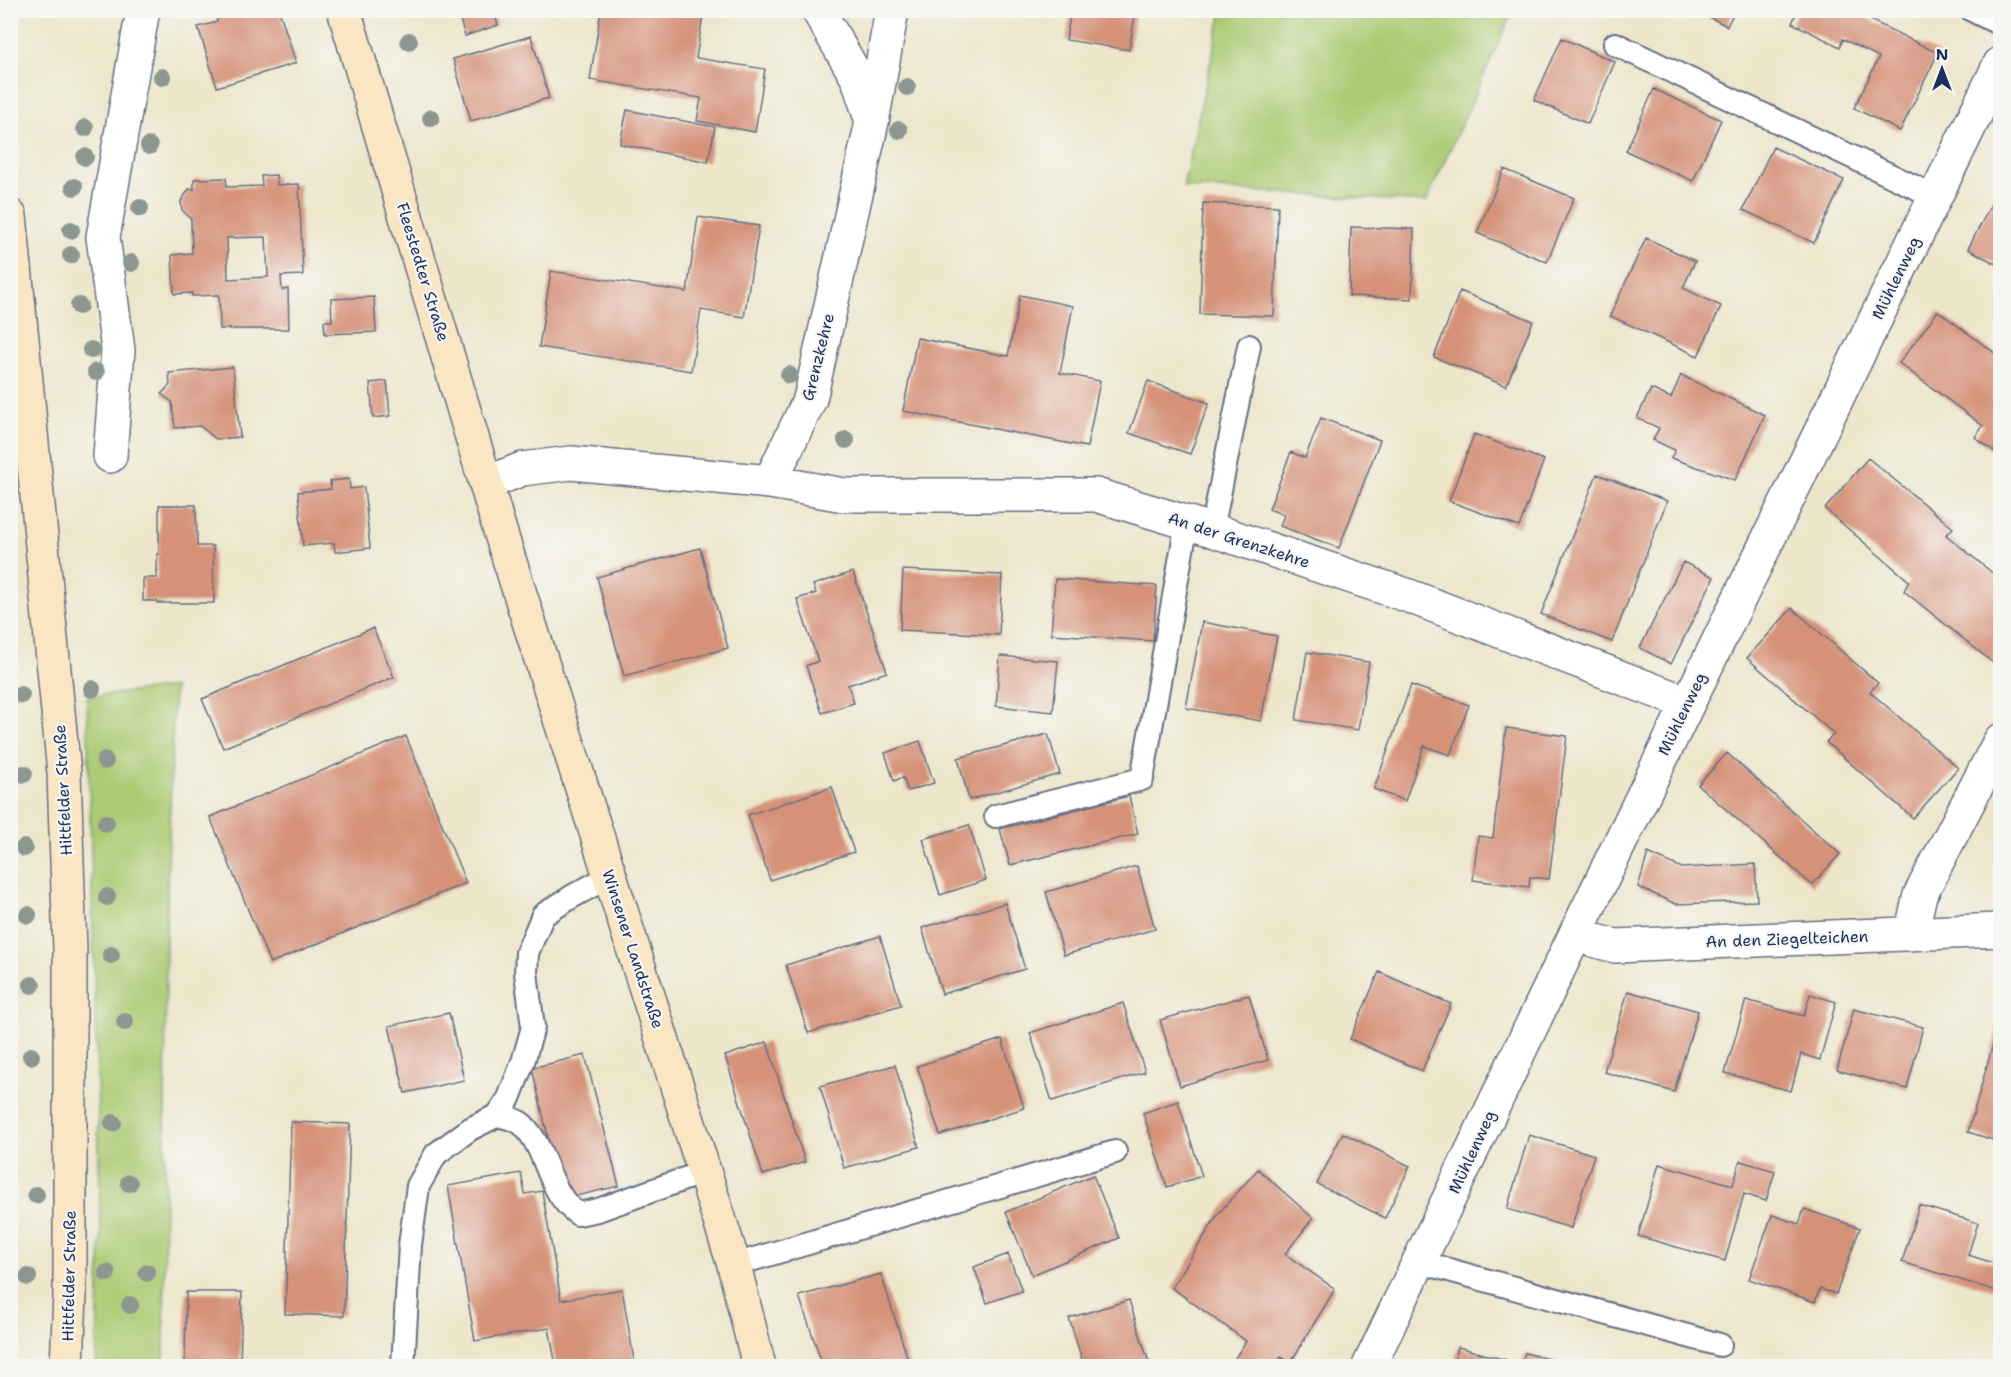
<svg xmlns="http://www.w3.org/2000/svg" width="2011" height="1377" viewBox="0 0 2011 1377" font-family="'Shantell Sans',sans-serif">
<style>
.green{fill:#abcb73;stroke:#637d68;stroke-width:1.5}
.building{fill:#d59279;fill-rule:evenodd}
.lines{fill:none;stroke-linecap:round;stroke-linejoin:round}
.lane-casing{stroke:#646f84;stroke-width:26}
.street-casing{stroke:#646f84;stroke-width:36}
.secondary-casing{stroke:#646f84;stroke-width:36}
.lane{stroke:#fff;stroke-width:22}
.street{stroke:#fff;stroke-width:33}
.secondary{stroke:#fbe6c4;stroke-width:33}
.tree{fill:#8d9792}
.labels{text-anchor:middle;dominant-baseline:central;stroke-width:4.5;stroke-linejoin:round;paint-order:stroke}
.street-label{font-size:16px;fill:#1b2f5e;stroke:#f6f6f2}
</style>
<rect width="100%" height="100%" fill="#f6f6f2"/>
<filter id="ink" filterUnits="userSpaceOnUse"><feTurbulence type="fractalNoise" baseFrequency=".0167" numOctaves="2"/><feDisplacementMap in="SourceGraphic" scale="12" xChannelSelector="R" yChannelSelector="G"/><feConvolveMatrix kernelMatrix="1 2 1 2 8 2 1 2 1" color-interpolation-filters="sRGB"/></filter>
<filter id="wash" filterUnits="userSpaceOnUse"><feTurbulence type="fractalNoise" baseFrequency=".008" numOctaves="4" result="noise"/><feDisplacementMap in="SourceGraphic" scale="24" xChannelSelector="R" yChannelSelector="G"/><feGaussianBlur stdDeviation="1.35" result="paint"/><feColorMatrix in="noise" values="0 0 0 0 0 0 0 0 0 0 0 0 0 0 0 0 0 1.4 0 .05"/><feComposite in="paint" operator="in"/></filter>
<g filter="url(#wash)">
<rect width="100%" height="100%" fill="#ede6cb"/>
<!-- green -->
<path class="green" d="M 1222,11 L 1222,10 L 1513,11 L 1426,202 L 1183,187 Z
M 174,687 L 166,925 L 164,1366 L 96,1366 L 101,1235 L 87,697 Z"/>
<g id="blocks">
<!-- building -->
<path class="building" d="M 216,10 L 279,10 L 296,63 L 217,87 L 198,27 L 217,22 Z
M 457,10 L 493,10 L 498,25 L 465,36 Z
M 601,10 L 704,10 L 696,58 L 765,69 L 755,132 L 697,121 L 701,98 L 590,80 Z
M 1071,10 L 1136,10 L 1129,50 L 1066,40 Z
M 1695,10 L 1735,10 L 1727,26 Z
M 1798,10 L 1850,10 L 1938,53 L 1900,131 L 1854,108 L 1879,57 L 1843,39 L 1840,47 L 1792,23 Z
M 531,36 L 549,98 L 471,121 L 453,59 Z
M 1562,38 L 1615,62 L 1588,124 L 1534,100 Z
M 1654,89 L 1721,120 L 1693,181 L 1626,151 Z
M 627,110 L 715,127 L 708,162 L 620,144 Z
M 1773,147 L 1844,180 L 1814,243 L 1743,210 Z
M 1504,169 L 1574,198 L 1547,262 L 1477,233 Z
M 276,175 L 277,185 L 299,184 L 303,275 L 281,276 L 282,290 L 288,289 L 289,329 L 220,329 L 219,295 L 192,296 L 192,293 L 174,294 L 172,255 L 192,253 L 191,219 L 182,210 L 181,201 L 189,189 L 194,189 L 194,179 L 226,178 L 227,187 L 262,186 L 261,176 ZM 266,237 L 268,277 L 228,279 L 227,238 Z
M 1997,193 L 2000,195 L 2000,266 L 1968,249 Z
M 1203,203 L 1278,206 L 1274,316 L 1200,314 Z
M 698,217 L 759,226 L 744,317 L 701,310 L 691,371 L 539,347 L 551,271 L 687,292 Z
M 1351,227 L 1414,229 L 1412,299 L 1349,296 Z
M 1646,238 L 1695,261 L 1683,288 L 1721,306 L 1698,356 L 1610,316 Z
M 1460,291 L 1533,321 L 1506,386 L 1434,357 Z
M 1020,295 L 1073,306 L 1060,373 L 1100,381 L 1087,447 L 903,411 L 917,338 L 1008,356 Z
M 374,297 L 376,332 L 325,334 L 324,321 L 332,321 L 331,299 Z
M 1938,311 L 2000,357 L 2000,456 L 1975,437 L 1983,426 L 1899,363 Z
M 233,367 L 240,437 L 216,439 L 200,426 L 175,428 L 172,402 L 161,394 L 170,385 L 169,373 Z
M 1681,375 L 1765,415 L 1735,480 L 1671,458 L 1675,450 L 1653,440 L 1659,428 L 1637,418 L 1651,389 L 1671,398 Z
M 387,381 L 390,416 L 373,418 L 370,383 Z
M 1148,381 L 1209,403 L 1190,454 L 1129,433 Z
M 1321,418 L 1380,440 L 1339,548 L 1280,526 L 1284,515 L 1269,509 L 1291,452 L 1305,458 Z
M 1474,434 L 1544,460 L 1519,527 L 1449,501 Z
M 1868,458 L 1953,528 L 1946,535 L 2000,579 L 2000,651 L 1992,662 L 1904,591 L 1909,581 L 1825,509 Z
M 1597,474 L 1667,501 L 1612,642 L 1541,614 Z
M 349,479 L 350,489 L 364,487 L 370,548 L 335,552 L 334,543 L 303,546 L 298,492 L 331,489 L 330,481 Z
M 159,505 L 196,505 L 197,546 L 213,546 L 214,603 L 157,603 L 157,601 L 143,601 L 143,578 L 157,578 L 157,554 L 159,554 Z
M 700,548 L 728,648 L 624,676 L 597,577 Z
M 1683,562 L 1714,577 L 1671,664 L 1640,648 Z
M 903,570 L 1002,575 L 999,635 L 900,630 Z
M 853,572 L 887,672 L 848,685 L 854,703 L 822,713 L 806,666 L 818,661 L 797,599 L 816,593 L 813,585 Z
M 1055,579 L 1157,586 L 1153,641 L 1051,634 Z
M 1792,608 L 1878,683 L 1870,692 L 1958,768 L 1913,818 L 1826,742 L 1834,734 L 1747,658 Z
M 1202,622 L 1277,636 L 1261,721 L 1186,708 Z
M 373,628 L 394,677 L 223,748 L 202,699 Z
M 1307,652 L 1369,662 L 1358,730 L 1296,720 Z
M 1000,656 L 1058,661 L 1053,712 L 996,706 Z
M 1411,685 L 1469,705 L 1450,755 L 1424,746 L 1405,801 L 1374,789 Z
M 1506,728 L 1567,736 L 1549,879 L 1530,877 L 1529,887 L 1473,880 L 1478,836 L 1493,838 Z
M 1048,734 L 1060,774 L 969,800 L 958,758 Z
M 406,736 L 466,883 L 270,963 L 210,817 Z
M 920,741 L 934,783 L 908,791 L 903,777 L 894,781 L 885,753 Z
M 1727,753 L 1840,854 L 1812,885 L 1698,785 Z
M 832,787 L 854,852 L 770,880 L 748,815 Z
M 1129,796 L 1138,834 L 1010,865 L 1000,829 Z
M 969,825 L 986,880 L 940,895 L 923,839 Z
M 1648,853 L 1682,868 L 1755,864 L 1757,901 L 1676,904 L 1638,887 Z
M 1137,866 L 1155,929 L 1064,955 L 1046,892 Z
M 1005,903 L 1025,969 L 942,994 L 922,928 Z
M 880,936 L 901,1005 L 808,1033 L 786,965 Z
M 1379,972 L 1451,1004 L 1422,1071 L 1350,1039 Z
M 1628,991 L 1698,1011 L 1674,1092 L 1604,1072 Z
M 1810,994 L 1836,1002 L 1820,1060 L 1801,1054 L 1791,1091 L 1725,1073 L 1746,1000 L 1804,1016 Z
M 1249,995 L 1268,1060 L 1180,1086 L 1160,1020 Z
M 1123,1003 L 1145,1072 L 1052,1101 L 1030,1033 Z
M 1854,1009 L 1923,1027 L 1907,1089 L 1837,1070 Z
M 449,1013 L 464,1080 L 405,1093 L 389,1026 Z
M 1998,1027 L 2000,1027 L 2000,1142 L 1968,1132 Z
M 1002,1039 L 1024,1108 L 940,1135 L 917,1066 Z
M 767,1042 L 805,1162 L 763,1175 L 725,1056 Z
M 585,1055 L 619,1186 L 576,1196 L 558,1180 L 532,1068 Z
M 895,1065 L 919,1147 L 844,1168 L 820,1086 Z
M 1178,1101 L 1202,1176 L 1167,1187 L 1143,1113 Z
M 291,1122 L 350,1124 L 344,1316 L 285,1314 Z
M 1343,1133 L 1410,1166 L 1385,1218 L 1317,1184 Z
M 1529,1135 L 1594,1155 L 1571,1228 L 1507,1209 Z
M 1740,1161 L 1775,1171 L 1766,1201 L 1744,1194 L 1725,1261 L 1638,1236 L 1659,1164 L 1733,1185 Z
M 1258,1169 L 1313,1218 L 1285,1254 L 1335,1289 L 1291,1362 L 1281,1357 L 1275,1366 L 1230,1366 L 1246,1341 L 1172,1288 L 1218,1214 Z
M 521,1173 L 525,1194 L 542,1191 L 561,1300 L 622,1289 L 635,1366 L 556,1366 L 549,1328 L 475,1341 L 448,1186 Z
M 1093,1175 L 1119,1238 L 1032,1275 L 1006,1212 Z
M 1919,1205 L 1978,1223 L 1968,1255 L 2000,1265 L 2000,1292 L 1902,1262 Z
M 1804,1209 L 1860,1228 L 1836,1294 L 1820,1289 L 1815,1302 L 1749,1279 L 1772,1215 L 1799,1224 Z
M 1008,1254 L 1022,1291 L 987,1303 L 974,1267 Z
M 881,1274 L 910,1366 L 823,1366 L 799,1296 Z
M 186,1292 L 242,1292 L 240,1366 L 185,1366 Z
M 1129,1300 L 1150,1366 L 1084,1366 L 1069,1318 Z
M 1458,1347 L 1521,1364 L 1525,1353 L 1559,1362 L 1557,1366 L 1453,1366 Z"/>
</g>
</g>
<g filter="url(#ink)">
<use href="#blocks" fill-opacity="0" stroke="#646f84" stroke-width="1.5"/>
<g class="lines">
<!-- lane casing -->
<g class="lane-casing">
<path id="lane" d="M 1972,10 L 2000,24
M 1615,44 L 1936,197
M 1212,530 L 1249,346
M 996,816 L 1142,779 L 1187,522
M 498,1115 C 506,1117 519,1120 524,1126 C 548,1151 548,1194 578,1214 L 598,1210 L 704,1172
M 1420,1262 L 1720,1345
M 734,1265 L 1115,1152
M 403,1366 L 410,1245 L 418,1186 L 436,1154 L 470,1129 L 498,1115 L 509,1098 L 523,1062 L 533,1027 L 526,973 L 527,953 L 543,915 L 573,896 L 610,876"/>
</g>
<!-- street casing -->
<g class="street-casing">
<path id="street" d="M 818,10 L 858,79 L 871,119
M 110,456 L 118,350 L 103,237 L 143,10
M 770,482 L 810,399 L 872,122 L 892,10
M 487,483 L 522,469 L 571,463 L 770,482 L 844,495 L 1096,495 L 1212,530 L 1409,596 L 1687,703
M 1911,934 L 1920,895 L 2000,741
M 1575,935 L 1615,946 L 2000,930
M 1369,1366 L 1575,935 L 2000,64"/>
</g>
<!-- secondary casing -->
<g class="secondary-casing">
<path id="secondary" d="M 344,10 L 501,534 L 734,1265 L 759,1366
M 10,216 L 64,773 L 70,950 L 70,1294 L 67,1366"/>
</g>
<!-- lane -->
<use href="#lane" class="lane"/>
<!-- street -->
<use href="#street" class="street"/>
<!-- secondary -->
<use href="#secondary" class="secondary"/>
</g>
<!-- trees -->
<g class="tree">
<circle cx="409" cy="41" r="9"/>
<circle cx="162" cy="77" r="9"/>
<circle cx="907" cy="87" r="9"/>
<circle cx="431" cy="118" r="9"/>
<circle cx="85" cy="128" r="9"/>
<circle cx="899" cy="130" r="9"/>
<circle cx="149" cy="146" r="9"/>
<circle cx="85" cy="157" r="9"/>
<circle cx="74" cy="187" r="9"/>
<circle cx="140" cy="208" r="9"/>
<circle cx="71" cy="230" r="9"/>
<circle cx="71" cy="255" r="9"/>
<circle cx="131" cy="263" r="9"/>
<circle cx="79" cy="306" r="9"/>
<circle cx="91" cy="350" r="9"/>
<circle cx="96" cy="372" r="9"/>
<circle cx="789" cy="375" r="9"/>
<circle cx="846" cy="440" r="9"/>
<circle cx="92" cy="689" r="9"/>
<circle cx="21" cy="695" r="9"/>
<circle cx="105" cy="761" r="9"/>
<circle cx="24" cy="774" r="9"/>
<circle cx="106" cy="823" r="9"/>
<circle cx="24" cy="848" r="9"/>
<circle cx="107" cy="897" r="9"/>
<circle cx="28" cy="915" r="9"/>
<circle cx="111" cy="955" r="9"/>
<circle cx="32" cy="985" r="9"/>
<circle cx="125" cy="1022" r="9"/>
<circle cx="31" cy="1056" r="9"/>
<circle cx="113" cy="1123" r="9"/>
<circle cx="129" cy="1183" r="9"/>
<circle cx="36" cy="1195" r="9"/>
<circle cx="107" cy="1273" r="9"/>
<circle cx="147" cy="1273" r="9"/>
<circle cx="28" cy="1277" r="9"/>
<circle cx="130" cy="1305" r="9"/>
</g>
</g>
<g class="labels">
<!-- street labels -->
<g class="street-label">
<text transform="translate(423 272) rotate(73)">Fleestedter Straße</text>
<text transform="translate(1896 278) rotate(-64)">Mühlenweg</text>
<text transform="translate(818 357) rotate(-76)">Grenzkehre</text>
<text transform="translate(1239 540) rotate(18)">An der Grenzkehre</text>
<text transform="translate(1682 714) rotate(-64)">Mühlenweg</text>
<text transform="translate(63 790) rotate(-93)">Hittfelder Straße</text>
<text transform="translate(1787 939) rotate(-2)">An den Ziegelteichen</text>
<text transform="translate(633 949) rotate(72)">Winsener Landstraße</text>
<text transform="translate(1472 1152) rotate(-65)">Mühlenweg</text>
<text transform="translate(69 1276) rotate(-89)">Hittfelder Straße</text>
</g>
</g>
<!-- margin -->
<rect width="2011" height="1377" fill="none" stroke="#f6f6f2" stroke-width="36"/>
<!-- north arrow -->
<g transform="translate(1942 69)" stroke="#f6f6f2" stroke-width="4.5" paint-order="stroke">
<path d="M0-4.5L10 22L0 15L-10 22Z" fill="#1b2f5e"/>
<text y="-9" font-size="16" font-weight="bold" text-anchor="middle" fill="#1b2f5e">N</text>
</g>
</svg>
